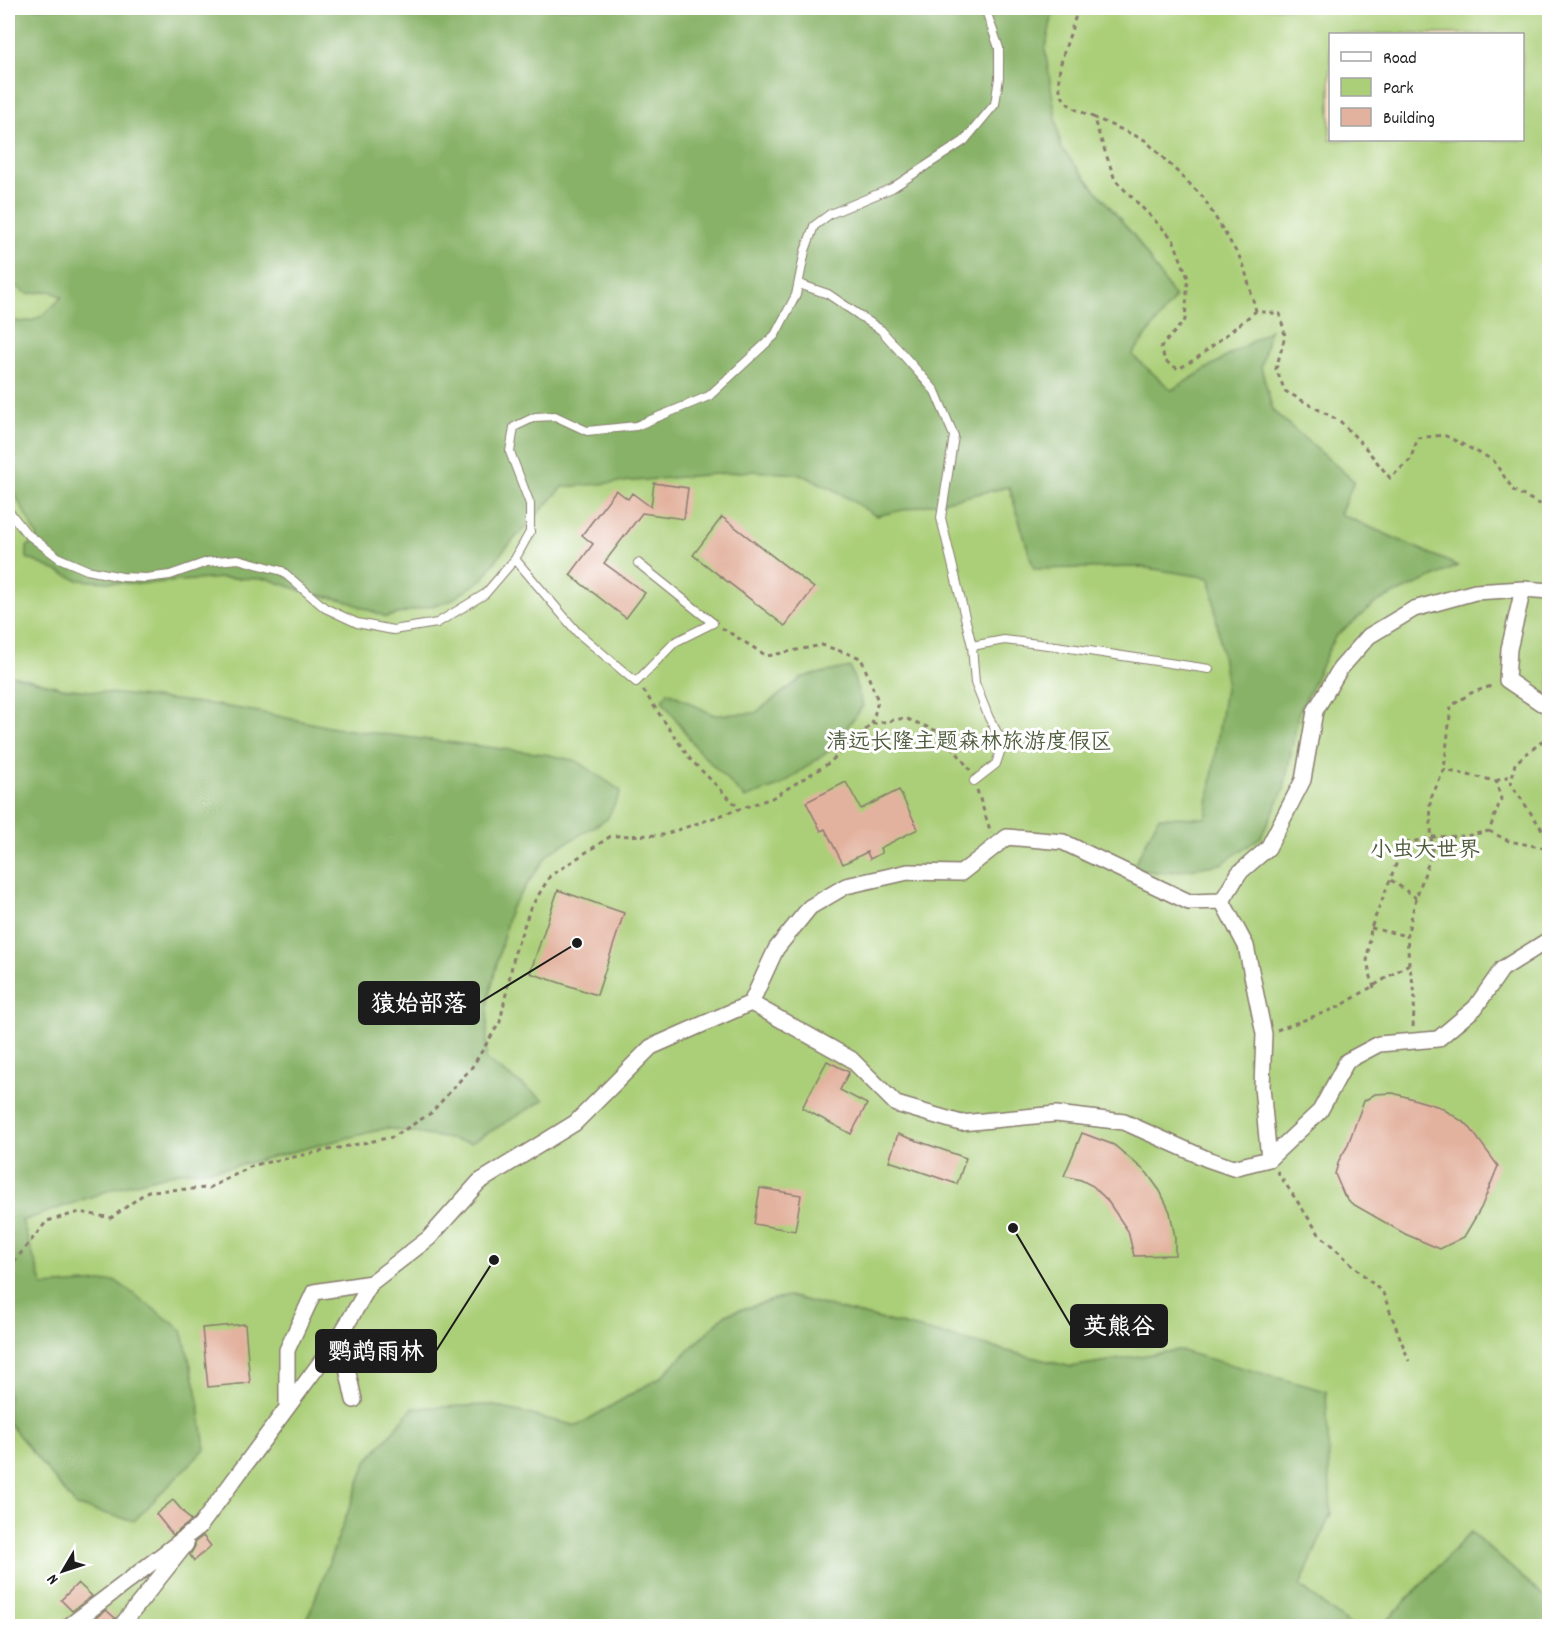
<svg xmlns="http://www.w3.org/2000/svg" width="1557" height="1634" viewBox="0 0 1557 1634" font-family="Dekko,'LXGW WenKai TC',sans-serif">
<style>
.green{fill:#abcf78;stroke:#64764a;stroke-width:1.5;fill-rule:evenodd}
.forest{fill:#88b268;stroke:#526742;stroke-width:1.5}
.building{fill:#e3b29f}
.lines{fill:none;stroke-linecap:round;stroke-linejoin:round}
.lane-casing{stroke:#887c6e;stroke-width:10}
.street-casing{stroke:#887c6e;stroke-width:18}
.path{stroke:#887c6e;stroke-width:3;stroke-dasharray:4.5 4.5;stroke-linecap:butt}
.lane{stroke:#fff;stroke-width:8}
.street{stroke:#fff;stroke-width:15}
.labels{text-anchor:middle;dominant-baseline:central;stroke-width:6;stroke-linejoin:round;paint-order:stroke}
.park-label{font-size:22px;fill:#4e5b3c;stroke:#fff}
.leader{fill:none;stroke:#1c1c1c;stroke-width:2}
.callout-dot{fill:#1c1c1c;stroke:#fff;stroke-width:2}
.callout{fill:#1c1c1c;stroke:#1c1c1c;stroke-width:2}
.callout-label{font-size:24px;text-anchor:middle;font-weight:bold;fill:#fff}
</style>
<rect width="100%" height="100%" fill="#fff"/>
<filter id="ink" filterUnits="userSpaceOnUse"><feTurbulence type="fractalNoise" baseFrequency=".0167" numOctaves="2"/><feDisplacementMap in="SourceGraphic" scale="12" xChannelSelector="R" yChannelSelector="G"/><feConvolveMatrix kernelMatrix="1 2 1 2 8 2 1 2 1" color-interpolation-filters="sRGB"/></filter>
<filter id="wash" filterUnits="userSpaceOnUse"><feTurbulence type="fractalNoise" baseFrequency=".008" numOctaves="4" result="noise"/><feDisplacementMap in="SourceGraphic" scale="24" xChannelSelector="R" yChannelSelector="G"/><feGaussianBlur stdDeviation="1.35" result="paint"/><feColorMatrix in="noise" values="0 0 0 0 0 0 0 0 0 0 0 0 0 0 0 0 0 1.4 0 .05"/><feComposite in="paint" operator="in"/></filter>
<g filter="url(#wash)">
<rect width="100%" height="100%" fill="#f5dcc0"/>
<!-- green -->
<path class="green" d="M 937,8 L 1549,8 L 1549,1601 L 1471,1532 L 1382,1626 L 1351,1626 L 1300,1586 L 1331,1513 L 1178,1350 L 1071,1367 L 788,1296 L 726,1314 L 661,1377 L 577,1426 L 490,1405 L 301,1626 L 8,1626 L 8,61 ZM 1330,34 L 1522,34 L 1522,140 L 1330,140 Z"/>
<!-- forest -->
<path class="forest" d="M 8,8 L 1054,8 L 1045,50 L 1061,148 L 1135,237 L 1175,298 L 1132,355 L 1172,390 L 1270,330 L 1261,367 L 1273,411 L 1354,481 L 1340,514 L 1458,566 L 1377,602 L 1335,637 L 1298,715 L 1284,789 L 1261,837 L 1221,864 L 1165,873 L 1132,869 L 1159,817 L 1206,818 L 1226,681 L 1210,578 L 1141,567 L 1034,569 L 1009,487 L 876,516 L 833,489 L 800,474 L 751,471 L 563,487 L 502,552 L 483,579 L 450,601 L 386,617 L 344,600 L 308,593 L 268,579 L 224,578 L 137,584 L 78,580 L 27,558 L 27,547 L 38,537 L 8,482 L 8,320 C 36,326 43,316 62,297 L 50,291 L 27,294 L 17,287 L 8,286 Z
M 850,667 L 863,706 L 829,751 L 781,785 L 745,798 L 697,749 L 662,700 L 668,692 L 714,715 L 755,713 L 803,677 Z
M 8,674 L 63,688 L 210,704 L 259,712 L 334,728 L 544,754 L 577,761 L 621,791 L 607,819 L 549,853 L 510,909 L 488,1001 L 486,1060 L 544,1100 L 471,1143 L 387,1128 L 232,1167 L 179,1172 L 116,1188 L 22,1221 L 43,1286 L 116,1281 L 182,1330 L 197,1391 L 205,1449 L 134,1521 L 76,1506 L 8,1422 Z
M 788,1296 L 1071,1367 L 1178,1350 L 1326,1391 L 1331,1513 L 1300,1586 L 1351,1626 L 301,1626 L 307,1620 L 367,1461 L 413,1408 L 490,1405 L 577,1426 L 661,1377 L 726,1314 Z
M 1471,1532 L 1549,1601 L 1549,1626 L 1382,1626 Z"/>
<g id="blocks">
<!-- building -->
<path class="building" d="M 654,483 L 688,488 L 684,519 L 642,513 L 604,563 L 645,593 L 626,618 L 570,575 L 593,544 L 582,535 L 616,490 L 628,499 L 632,493 L 651,507 Z
M 722,517 L 814,588 L 785,626 L 693,555 Z
M 846,782 L 861,809 L 899,790 L 918,829 L 880,848 L 882,853 L 870,859 L 867,852 L 843,864 L 825,829 L 821,831 L 806,802 Z
M 558,890 L 624,913 L 597,995 L 530,973 Z
M 827,1061 L 849,1072 L 840,1090 L 867,1104 L 851,1134 L 802,1108 Z
M 1393,1093 L 1440,1107 L 1468,1125 L 1498,1166 L 1481,1208 L 1464,1237 L 1440,1249 L 1405,1234 L 1351,1203 L 1344,1195 L 1335,1174 L 1339,1160 L 1347,1147 L 1364,1101 L 1375,1094 Z
M 1082,1133 L 1114,1145 L 1147,1173 L 1160,1191 L 1170,1212 L 1175,1237 L 1175,1255 L 1134,1256 L 1128,1231 L 1107,1200 L 1093,1186 L 1081,1180 L 1064,1176 Z
M 898,1134 L 966,1158 L 957,1184 L 889,1161 Z
M 760,1188 L 801,1195 L 795,1231 L 754,1224 Z
M 245,1324 L 250,1383 L 208,1387 L 202,1328 Z
M 173,1500 L 191,1521 L 173,1535 L 156,1514 Z
M 203,1536 L 211,1546 L 194,1561 L 190,1555 L 195,1546 L 195,1542 Z
M 78,1583 L 92,1596 L 72,1611 L 61,1600 Z
M 106,1610 L 115,1618 L 111,1626 L 89,1626 L 87,1625 Z"/>
</g>
</g>
<g filter="url(#ink)">
<use href="#blocks" fill-opacity="0" stroke="#887c6e" stroke-width="1.5"/>
<g class="lines">
<!-- lane casing -->
<g class="lane-casing">
<path id="lane" d="M 799,284 L 828,294 L 881,330 L 935,391 L 954,436 L 941,518 L 972,646 L 1004,640 L 1056,646 L 1209,669
M 8,510 L 26,533 L 59,558 L 87,570 L 122,577 L 146,578 L 170,575 L 207,562 L 238,559 L 282,571 L 325,608 L 357,623 L 393,630 L 437,623 L 485,594 L 515,559 L 530,532 L 530,504 L 510,452 L 514,427 L 535,417 L 555,416 L 587,431 L 636,426 L 709,396 L 775,335 L 796,295 L 805,251 L 814,226 L 830,214 L 892,188 L 964,141 L 995,104 L 999,78 L 999,48 L 985,8
M 515,559 L 577,632 L 636,682 L 675,642 L 713,623 L 638,563
M 972,646 L 975,683 L 989,718 L 1003,743 L 996,764 L 974,781"/>
</g>
<!-- street casing -->
<g class="street-casing">
<path id="street" d="M 1523,589 L 1509,649 L 1507,680 L 1541,703 L 1550,705
M 1222,901 L 1246,946 L 1264,1034 L 1262,1087 L 1269,1159
M 751,1003 L 776,949 L 810,907 L 846,886 L 908,872 L 961,873 L 1007,837 L 1063,842 L 1189,902 L 1222,901 L 1239,873 L 1268,848 L 1303,780 L 1315,711 L 1340,669 L 1369,636 L 1414,609 L 1475,592 L 1523,589 L 1550,591
M 340,1336 L 354,1400
M 287,1407 L 287,1350 L 314,1292 L 371,1283
M 69,1626 L 200,1526 L 340,1336 L 371,1283 L 429,1238 L 479,1182 L 575,1123 L 651,1047 L 751,1003 L 851,1059 L 896,1104 L 961,1123 L 1056,1114 L 1124,1122 L 1207,1159 L 1233,1168 L 1269,1159 L 1320,1111 L 1347,1061 L 1379,1044 L 1438,1039 L 1475,1008 L 1502,969 L 1550,939
M 121,1626 L 186,1544"/>
</g>
<!-- path -->
<path class="path" d="M 1077,8 C 1074,37 1039,88 1075,109 C 1081,112 1087,114 1093,117 L 1115,180 L 1173,239 L 1188,278 L 1185,320 L 1161,347 L 1165,361 L 1178,369 L 1197,358 L 1256,311 L 1280,314 L 1285,336 L 1276,369 L 1285,391 L 1341,422 L 1364,446 L 1390,478 L 1410,460 L 1418,438 L 1444,435 L 1493,460 L 1514,491 L 1550,509
M 1093,117 L 1145,140 L 1203,197 L 1243,263 L 1256,311
M 722,628 L 767,656 L 822,645 L 861,658 L 878,701 L 872,724
M 643,690 L 690,759 L 740,809
M 1550,735 L 1515,763 L 1511,784 L 1550,841
M 1496,781 L 1512,775
M 977,790 L 991,833
M 1489,831 L 1509,841 L 1550,849
M 1391,880 L 1416,898
M 1371,928 L 1407,936
M 1374,988 L 1367,962 L 1371,928 L 1404,844 L 1431,837 L 1466,836 L 1489,831 L 1501,799 L 1496,781 L 1444,770
M 1413,1027 L 1415,993 L 1409,964 L 1407,936 L 1416,898 L 1432,853 L 1430,800 L 1444,770 L 1451,706 L 1471,693 L 1494,685
M 1277,1030 L 1339,1007 L 1409,964
M 1277,1171 L 1319,1234 L 1383,1293 L 1409,1361
M 8,1269 L 47,1221 L 80,1212 L 111,1218 L 148,1191 L 209,1188 L 254,1165 L 393,1137 L 431,1113 L 472,1067 L 500,1022 L 515,952 L 530,909 L 550,876 L 611,836 L 663,835 L 772,798 L 829,763 L 872,724 L 905,718 L 942,733 L 970,770"/>
<!-- lane -->
<use href="#lane" class="lane"/>
<!-- street -->
<use href="#street" class="street"/>
</g>
</g>
<g class="labels">
<!-- park labels -->
<g class="park-label">
<text x="969" y="743">清远长隆主题森林旅游度假区</text>
<text x="1425" y="851">小虫大世界</text>
</g>
</g>
<!-- callouts -->
<path class="leader" d="M577 943L479 1003M1013 1228L1071 1326M494 1260L436 1351"/>
<g class="callout-dot">
<circle cx="577" cy="943" r="6"/>
<circle cx="1013" cy="1228" r="6"/>
<circle cx="494" cy="1260" r="6"/>
</g>
<g class="callout">
<rect x="359" y="982" width="120" height="42" rx="6"/>
<rect x="1071" y="1305" width="96" height="42" rx="6"/>
<rect x="316" y="1330" width="120" height="42" rx="6"/>
</g>
<g class="callout-label">
<text x="419" y="1011">猿始部落</text>
<text x="1119" y="1334">英熊谷</text>
<text x="376" y="1359">鹦鹉雨林</text>
</g>
<!-- margin -->
<rect width="1557" height="1634" fill="none" stroke="#fff" stroke-width="30"/>
<!-- legend -->
<rect x="1329" y="33" width="195" height="108" fill="#ffffff" stroke="#a4a4a4" stroke-width="1.5"/>
<rect x="1341" y="52" width="30" height="9" fill="#ffffff" stroke="#a4a4a4" stroke-width="1.5"/>
<text x="1383" y="63" font-size="18" fill="#1c1c1c">Road</text>
<rect x="1341" y="78" width="30" height="18" fill="#abcf78" stroke="#a4a4a4" stroke-width="1.5"/>
<text x="1383" y="93" font-size="18" fill="#1c1c1c">Park</text>
<rect x="1341" y="108" width="30" height="18" fill="#e3b29f" stroke="#a4a4a4" stroke-width="1.5"/>
<text x="1383" y="123" font-size="18" fill="#1c1c1c">Building</text>
<!-- north arrow -->
<g transform="translate(63 1571) rotate(231)" stroke="#ffffff" stroke-width="4.5" paint-order="stroke">
<path d="M0-4.5L10 22L0 15L-10 22Z" fill="#1c1c1c"/>
<text y="-9" font-size="16" font-weight="bold" text-anchor="middle" fill="#1c1c1c">N</text>
</g>
</svg>
